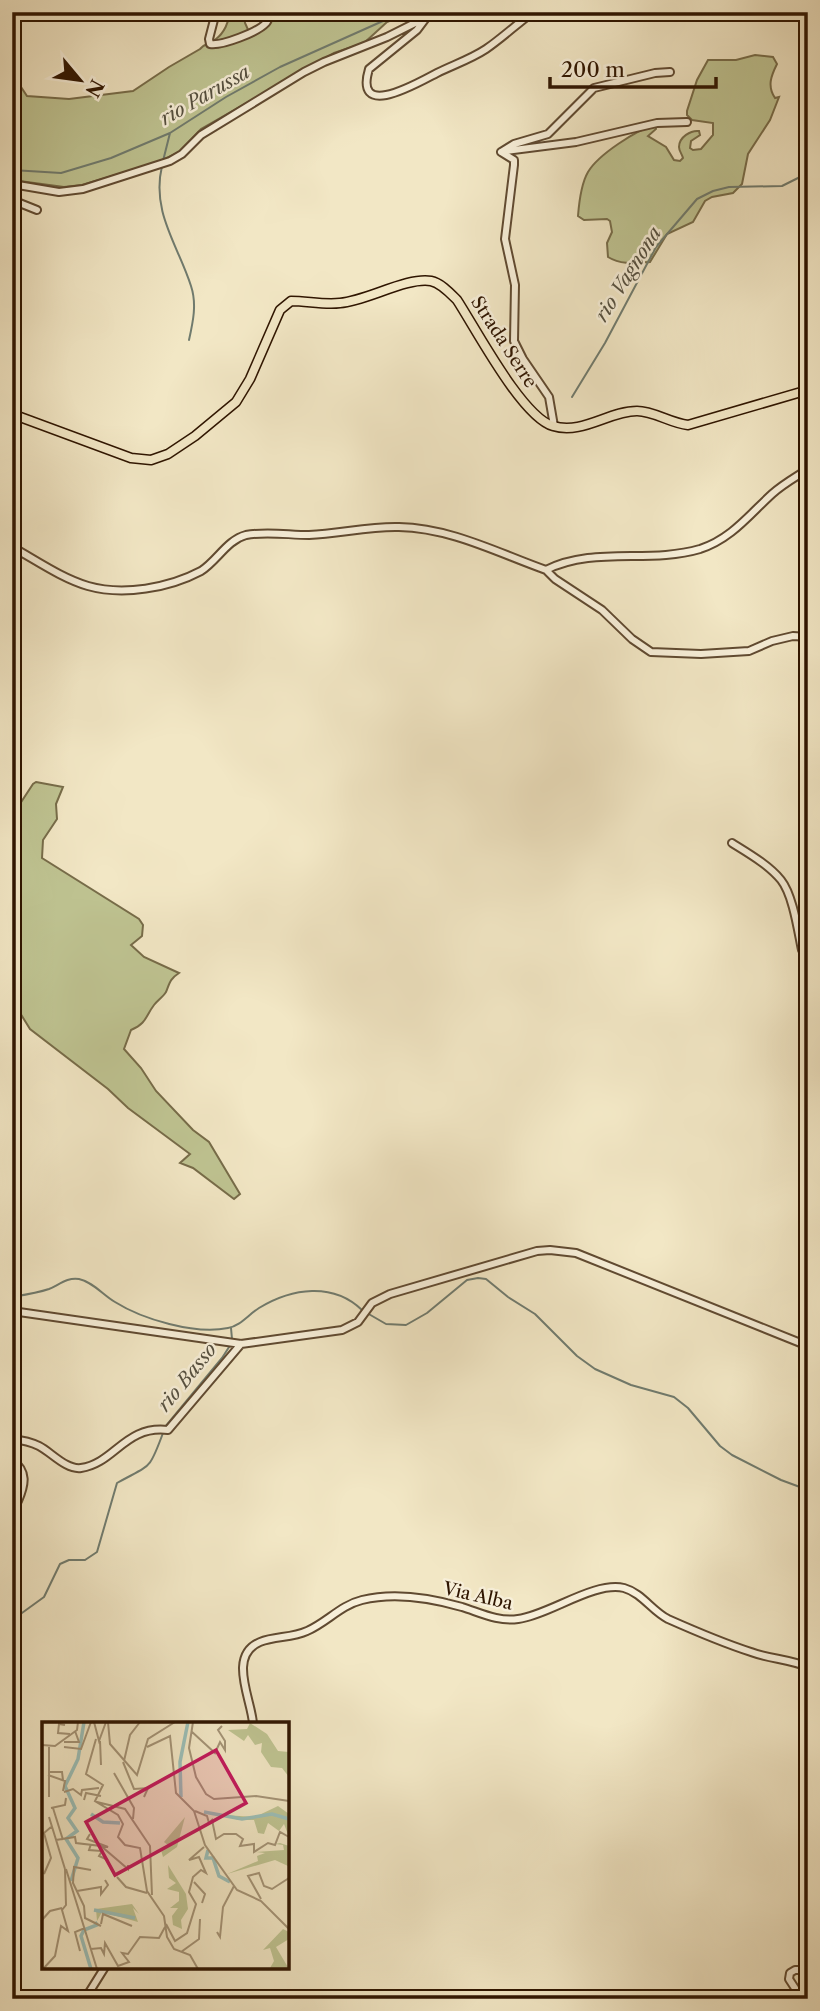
<svg xmlns="http://www.w3.org/2000/svg" width="820" height="2011" viewBox="0 0 820 2011" font-family="'Libre Caslon Text',serif">
<style>
.green{fill:#bfc492;stroke:#776c49;stroke-width:2}
.lines{fill:none;stroke-linecap:round;stroke-linejoin:round}
.stream{stroke:#707b6e;stroke-width:2}
.minor-casing{stroke:#604a31;stroke-width:10}
.major-casing{stroke:#2f1500;stroke-width:11}
.minor{stroke:#f7efd9;stroke-width:6}
.major{stroke:#f2e7c5;stroke-width:8}
.labels{text-anchor:middle;dominant-baseline:central;stroke-width:5;stroke-linejoin:round;paint-order:stroke}
.street-label{font-size:18px;fill:#2f1500;stroke:#f7efd9}
.water-label{font-size:19px;font-style:italic;fill:#555040;stroke:#f7efd9}
.inset-river{fill:none;stroke:#9bbfb8;stroke-width:3.5}
.inset-road{fill:none;stroke:#a49376;stroke-width:2}
.view{fill:#c2185b;fill-opacity:0.15;stroke:#c2185b;stroke-width:3.5}
.inset-edge{fill:none;stroke:#2f1500;stroke-width:3.5}
</style>
<rect width="100%" height="100%" fill="#f2e7c5"/>
<filter id="stains"><feTurbulence type="fractalNoise" baseFrequency=".00286" numOctaves="4"/><feColorMatrix values="0 0 0 0 .2 0 0 0 0 .09 0 0 0 0 .02 0 0 0 .5 -.17"/></filter>
<radialGradient id="worn" r=".72"><stop offset=".6" stop-color="#630" stop-opacity="0"/><stop offset="1" stop-color="#630" stop-opacity=".3"/></radialGradient>
<!-- green -->
<path class="green" d="M 230,12 L 244,12 L 245,23 L 250,34 L 255,35 L 269,25 L 278,12 L 411,12 L 387,22 L 364,43 L 334,53 L 201,129 L 179,152 L 159,162 L 82,185 L 64,187 L 12,180 L 12,78 L 15,78 L 27,96 L 69,99 L 133,91 L 169,67 L 200,49 C 205,43 210,44 216,39 C 224,33 229,22 230,12 Z
M 755,55 L 773,57 L 777,64 C 771,76 767,86 775,98 L 779,97 L 770,120 L 748,154 L 742,184 L 733,193 L 712,197 L 705,201 L 693,222 L 667,234 L 650,262 C 635,263 621,265 608,257 L 607,243 L 612,232 L 610,221 L 607,219 L 584,220 L 578,216 C 579,203 581,184 588,172 C 598,155 636,130 655,125 L 656,129 L 648,136 L 666,147 L 674,160 L 680,161 L 683,158 C 682,154 679,151 679,147 C 679,137 691,130 699,131 L 700,135 L 691,141 L 690,148 L 693,150 L 701,149 L 713,135 L 713,123 L 692,120 L 687,115 L 687,111 L 697,80 L 708,60 L 736,60 Z
M 36,782 L 63,787 L 56,804 L 57,819 L 43,840 L 42,858 L 139,919 L 143,925 L 142,936 L 131,945 L 144,957 L 179,973 C 170,979 170,982 166,992 C 163,997 158,1000 154,1005 C 145,1017 147,1023 131,1030 L 124,1049 L 141,1068 L 156,1091 L 193,1130 L 209,1142 L 240,1194 L 234,1199 L 193,1168 L 180,1163 L 190,1154 L 128,1108 L 108,1089 L 30,1029 L 12,1000 L 12,816 L 33,784 Z"/>
<g class="lines">
<!-- stream -->
<path class="stream" d="M 163,161 L 170,133
M 162,166 C 151,212 178,245 191,286 C 197,304 193,322 189,340
M 12,170 L 61,173 L 111,158 L 170,133 L 226,97 L 280,67 L 403,12
M 572,397 L 605,343 L 656,247 L 697,199 L 713,191 L 729,187 L 782,186 L 808,173
M 12,1297 C 24,1295 37,1293 49,1289 C 59,1285 67,1277 79,1279 C 93,1282 103,1295 115,1302 C 142,1319 195,1335 228,1328 C 240,1326 248,1315 259,1308 C 292,1288 333,1282 362,1310
M 367,1313 L 386,1324 L 406,1325 L 427,1313 L 467,1280 L 478,1278 L 486,1279 L 508,1297 L 535,1314 L 577,1356 L 595,1369 L 631,1385 L 674,1397 L 688,1408 L 720,1446 L 732,1455 L 781,1480 L 808,1490
M 231,1328 L 232,1339
M 165,1427 L 222,1358 L 231,1344
M 12,1625 L 15,1618 L 44,1597 L 60,1564 L 69,1560 L 85,1560 L 97,1552 L 117,1483 C 151,1464 149,1471 163,1433
M 12,1640 L 16,1657 L 12,1665"/>
<!-- minor casing -->
<g class="minor-casing">
<path id="minor" d="M 216,12 L 209,39 L 210,44 C 222,46 258,32 266,23 C 267,22 271,14 271,12
M 426,18 L 417,30 L 369,69 C 353,122 421,81 437,73 C 453,65 471,59 486,49 C 502,38 517,24 533,12
M 506,151 L 576,142 L 657,123 L 687,122
M 501,152 L 514,160 L 514,165 L 505,239 L 515,285 L 514,341 L 523,359 L 549,397 L 554,426
M 501,152 L 514,144 L 548,134 L 594,88 L 655,73 L 670,72
M 12,184 L 59,192 L 83,189 L 170,161 L 182,154 L 201,135 L 304,72 L 324,62 L 387,37 L 427,17 L 428,12
M 12,200 L 37,210
M 12,547 C 36,560 61,578 88,586 C 123,596 169,588 201,571 C 217,561 227,540 246,535 C 266,531 289,535 309,535 C 339,534 369,526 399,527 C 451,528 498,553 546,570 L 555,579 L 602,610 L 632,639 L 651,652 L 701,654 L 749,651 L 772,641 L 793,636 L 808,637
M 546,570 C 594,546 649,564 700,549 C 731,539 749,515 772,494 C 783,484 796,477 808,469
M 732,843 C 748,853 769,865 781,880 C 793,895 798,931 802,950 L 808,956
M 12,1311 L 241,1344 L 342,1330 L 358,1322 L 372,1303 L 390,1294 L 537,1251 L 550,1250 L 576,1253 L 808,1346
M 12,1439 C 21,1440 31,1442 39,1446 C 51,1452 66,1470 81,1468 C 115,1463 125,1425 168,1430 L 241,1344
M 12,1460 C 28,1471 25,1485 18,1501 L 12,1504
M 253,1724 C 252,1700 227,1656 260,1642 C 275,1636 292,1638 307,1631 C 326,1623 341,1605 362,1600 C 394,1592 431,1598 462,1607 C 481,1613 498,1622 518,1619 C 549,1615 594,1581 624,1588 C 642,1593 652,1611 668,1619 C 695,1631 723,1643 751,1652 C 770,1659 789,1659 808,1667
M 85,1999 L 105,1967
M 802,1999 L 789,1979 L 790,1973 L 795,1970 L 808,1970"/>
</g>
<!-- major casing -->
<g class="major-casing">
<path id="major" d="M 12,414 L 131,458 L 151,460 L 168,454 L 195,436 L 236,402 L 250,379 L 280,310 L 291,301 C 307,301 324,305 340,303 C 367,301 406,277 431,281 C 441,283 450,293 457,300 C 476,329 522,417 553,426 C 582,435 609,411 637,411 C 654,411 670,423 688,425 L 808,390"/>
</g>
<!-- minor -->
<use href="#minor" class="minor"/>
<!-- major -->
<use href="#major" class="major"/>
</g>
<g class="labels">
<!-- street labels -->
<g class="street-label">
<text transform="translate(504 342) rotate(57)">Strada Serre</text>
<text transform="translate(478 1596) rotate(13)">Via Alba</text>
</g>
<!-- water labels -->
<g class="water-label">
<text transform="translate(205 95) rotate(-30)">rio Parussa</text>
<text transform="translate(628 274) rotate(-58)">rio Vagnona</text>
<text transform="translate(187 1377) rotate(-51)">rio Basso</text>
</g>
</g>
<!-- overview -->
<g transform="translate(42 1722)">
<rect width="247" height="247" fill="#f2e7c5"/>
<path d="M 208,1 L 225,12 L 236,29 L 247,30 L 247,55 L 240,46 L 229,45 L 219,30 L 220,21 L 213,23 L 206,13 L 202,19 L 186,8 L 205,7 ZM 236,84 L 247,92 L 247,115 L 242,102 L 237,109 L 226,101 L 222,112 L 216,111 L 212,98 L 196,98 L 182,93 L 213,95 ZM 143,95 L 135,125 L 121,135 L 119,128 L 126,123 L 122,120 ZM 238,121 L 247,124 L 246,144 L 233,138 L 185,152 L 216,139 L 215,134 L 223,131 L 214,130 L 242,128 L 241,123 L 233,122 ZM 126,143 L 144,172 L 146,187 L 139,198 L 140,207 L 131,203 L 130,194 L 136,186 L 128,186 L 137,179 L 137,170 L 125,167 L 134,161 L 127,156 ZM 90,182 L 97,192 L 91,186 L 96,200 L 60,190 L 55,199 L 54,187 ZM 241,207 L 247,210 L 247,217 L 234,225 L 247,247 L 228,246 L 232,239 L 228,226 L 221,228 Z" fill="#bfc492"/>
<path class="inset-river" d="M 139,75 L 138,40 L 146,0M 162,90 L 200,97 L 230,92 L 247,97M 49,92 L 61,100 L 78,101M 166,128 L 164,136 L 171,136 L 177,154 L 188,160M 29,159 L 36,136 L 24,117 L 35,109 L 26,96 L 33,86 L 23,64 L 36,37 L 42,0M 52,188 L 93,196M 49,247 L 39,214 L 42,208 L 55,203 L 53,200"/>
<path class="inset-road" d="M 52,0 L 57,19 L 64,0M 66,0 L 68,22 L 95,53 L 106,17 L 133,0M 151,0 L 147,26 L 154,55 L 164,72 L 172,77 L 214,74 L 247,79M 23,3 L 17,2 L 16,11 L 28,12M 149,9 L 173,31 L 178,20 L 183,28 L 183,19 L 176,8 L 180,4M 54,17 L 44,52 L 61,63 L 53,79 L 76,93 L 81,102 L 76,115 L 83,123 L 98,126 L 105,169 L 122,194 L 125,215 L 132,227 L 148,233 L 156,247M 58,19 L 59,43M 22,20 L 37,20 L 33,9M 0,23 L 13,24 L 35,8 L 36,0M 7,25 L 7,75M 22,25 L 39,27 L 49,0M 105,25 L 128,14 L 134,71 L 152,89 L 163,123 L 195,168 L 219,179 L 247,207M 82,39 L 88,13 L 98,0M 81,40 L 92,67 L 106,66 L 102,75M 6,50 L 20,50 L 21,58M 72,51 L 92,86 L 91,97M 6,53 L 23,59 L 21,69M 22,70 L 31,67 L 39,73 L 40,68 L 57,66M 42,78 L 44,71 L 59,74M 55,80 L 83,87 L 108,124 L 110,173M 9,86 L 23,83 L 24,76M 11,86 L 21,118M 153,89 L 165,94 L 167,101 L 170,98 L 174,117 L 182,112 L 194,112 L 201,117 L 198,124 L 212,122 L 212,130 L 226,121 L 233,123 L 238,110 L 247,115M 7,95 L 23,147M 48,112 L 45,117 L 66,125 L 61,125M 14,118 L 33,115 L 34,121 L 59,124 L 86,147 L 86,143M 49,122 L 47,128 L 60,129 L 57,134 L 66,138M 24,147 L 55,247M 49,148 L 32,145 L 31,161 L 42,184 L 43,196 L 59,204M 2,152 L 9,136 L 2,111 L 9,105M 75,155 L 84,165 L 105,171M 152,160 L 163,172 L 160,181M 35,169 L 59,165 L 59,172 L 66,163 L 63,158M 219,177 L 206,154 L 217,151 L 222,164 L 230,167 L 247,156M 0,198 L 8,189 L 20,186M 59,202 L 61,192 L 90,204M 124,202 L 133,219 L 145,211 L 154,182 L 147,170 L 151,155 L 159,148 L 164,151 L 157,135 L 147,138 L 162,125M 175,210 L 178,215 L 181,185 L 192,164M 49,227 L 59,226 L 62,232 L 63,221 L 76,244 L 87,240 L 80,231 L 86,232 L 98,215 L 117,216 L 123,205M 38,229 L 33,210 L 43,206M 139,230 L 157,217 L 158,197M 1,247 L 13,234 L 19,204 L 26,209 L 20,188 L 24,183 L 23,147"/>
<path class="view" d="M 174,28 L 204,81 L 73,153 L 44,100 Z"/>
<rect width="247" height="247" class="inset-edge"/>
</g>
<!-- margin -->
<rect width="820" height="2011" fill="none" stroke="#f2e7c5" stroke-width="42"/>
<rect x="14" y="14" width="792" height="1983" fill="none" stroke="#2f1500" stroke-width="3.5"/>
<rect x="21" y="21" width="778" height="1969" fill="none" stroke="#2f1500" stroke-width="2"/>
<!-- north arrow -->
<g transform="translate(80 80) rotate(119)" stroke="#f7efd9" stroke-width="5" paint-order="stroke">
<path d="M0-5L12 26L0 18L-12 26Z" fill="#2f1500"/>
<text y="-10" font-size="19" font-weight="bold" text-anchor="middle" fill="#2f1500">N</text>
</g>
<!-- scale -->
<path d="M550 77v10h166v-10" fill="none" stroke="#2f1500" stroke-width="3.5"/>
<text x="561" y="77" font-size="21" fill="#2f1500" stroke="#f7efd9" stroke-width="5" paint-order="stroke">200 m</text>
<rect width="100%" height="100%" filter="url(#stains)"/>
<rect width="100%" height="100%" fill="url(#worn)"/>
</svg>
